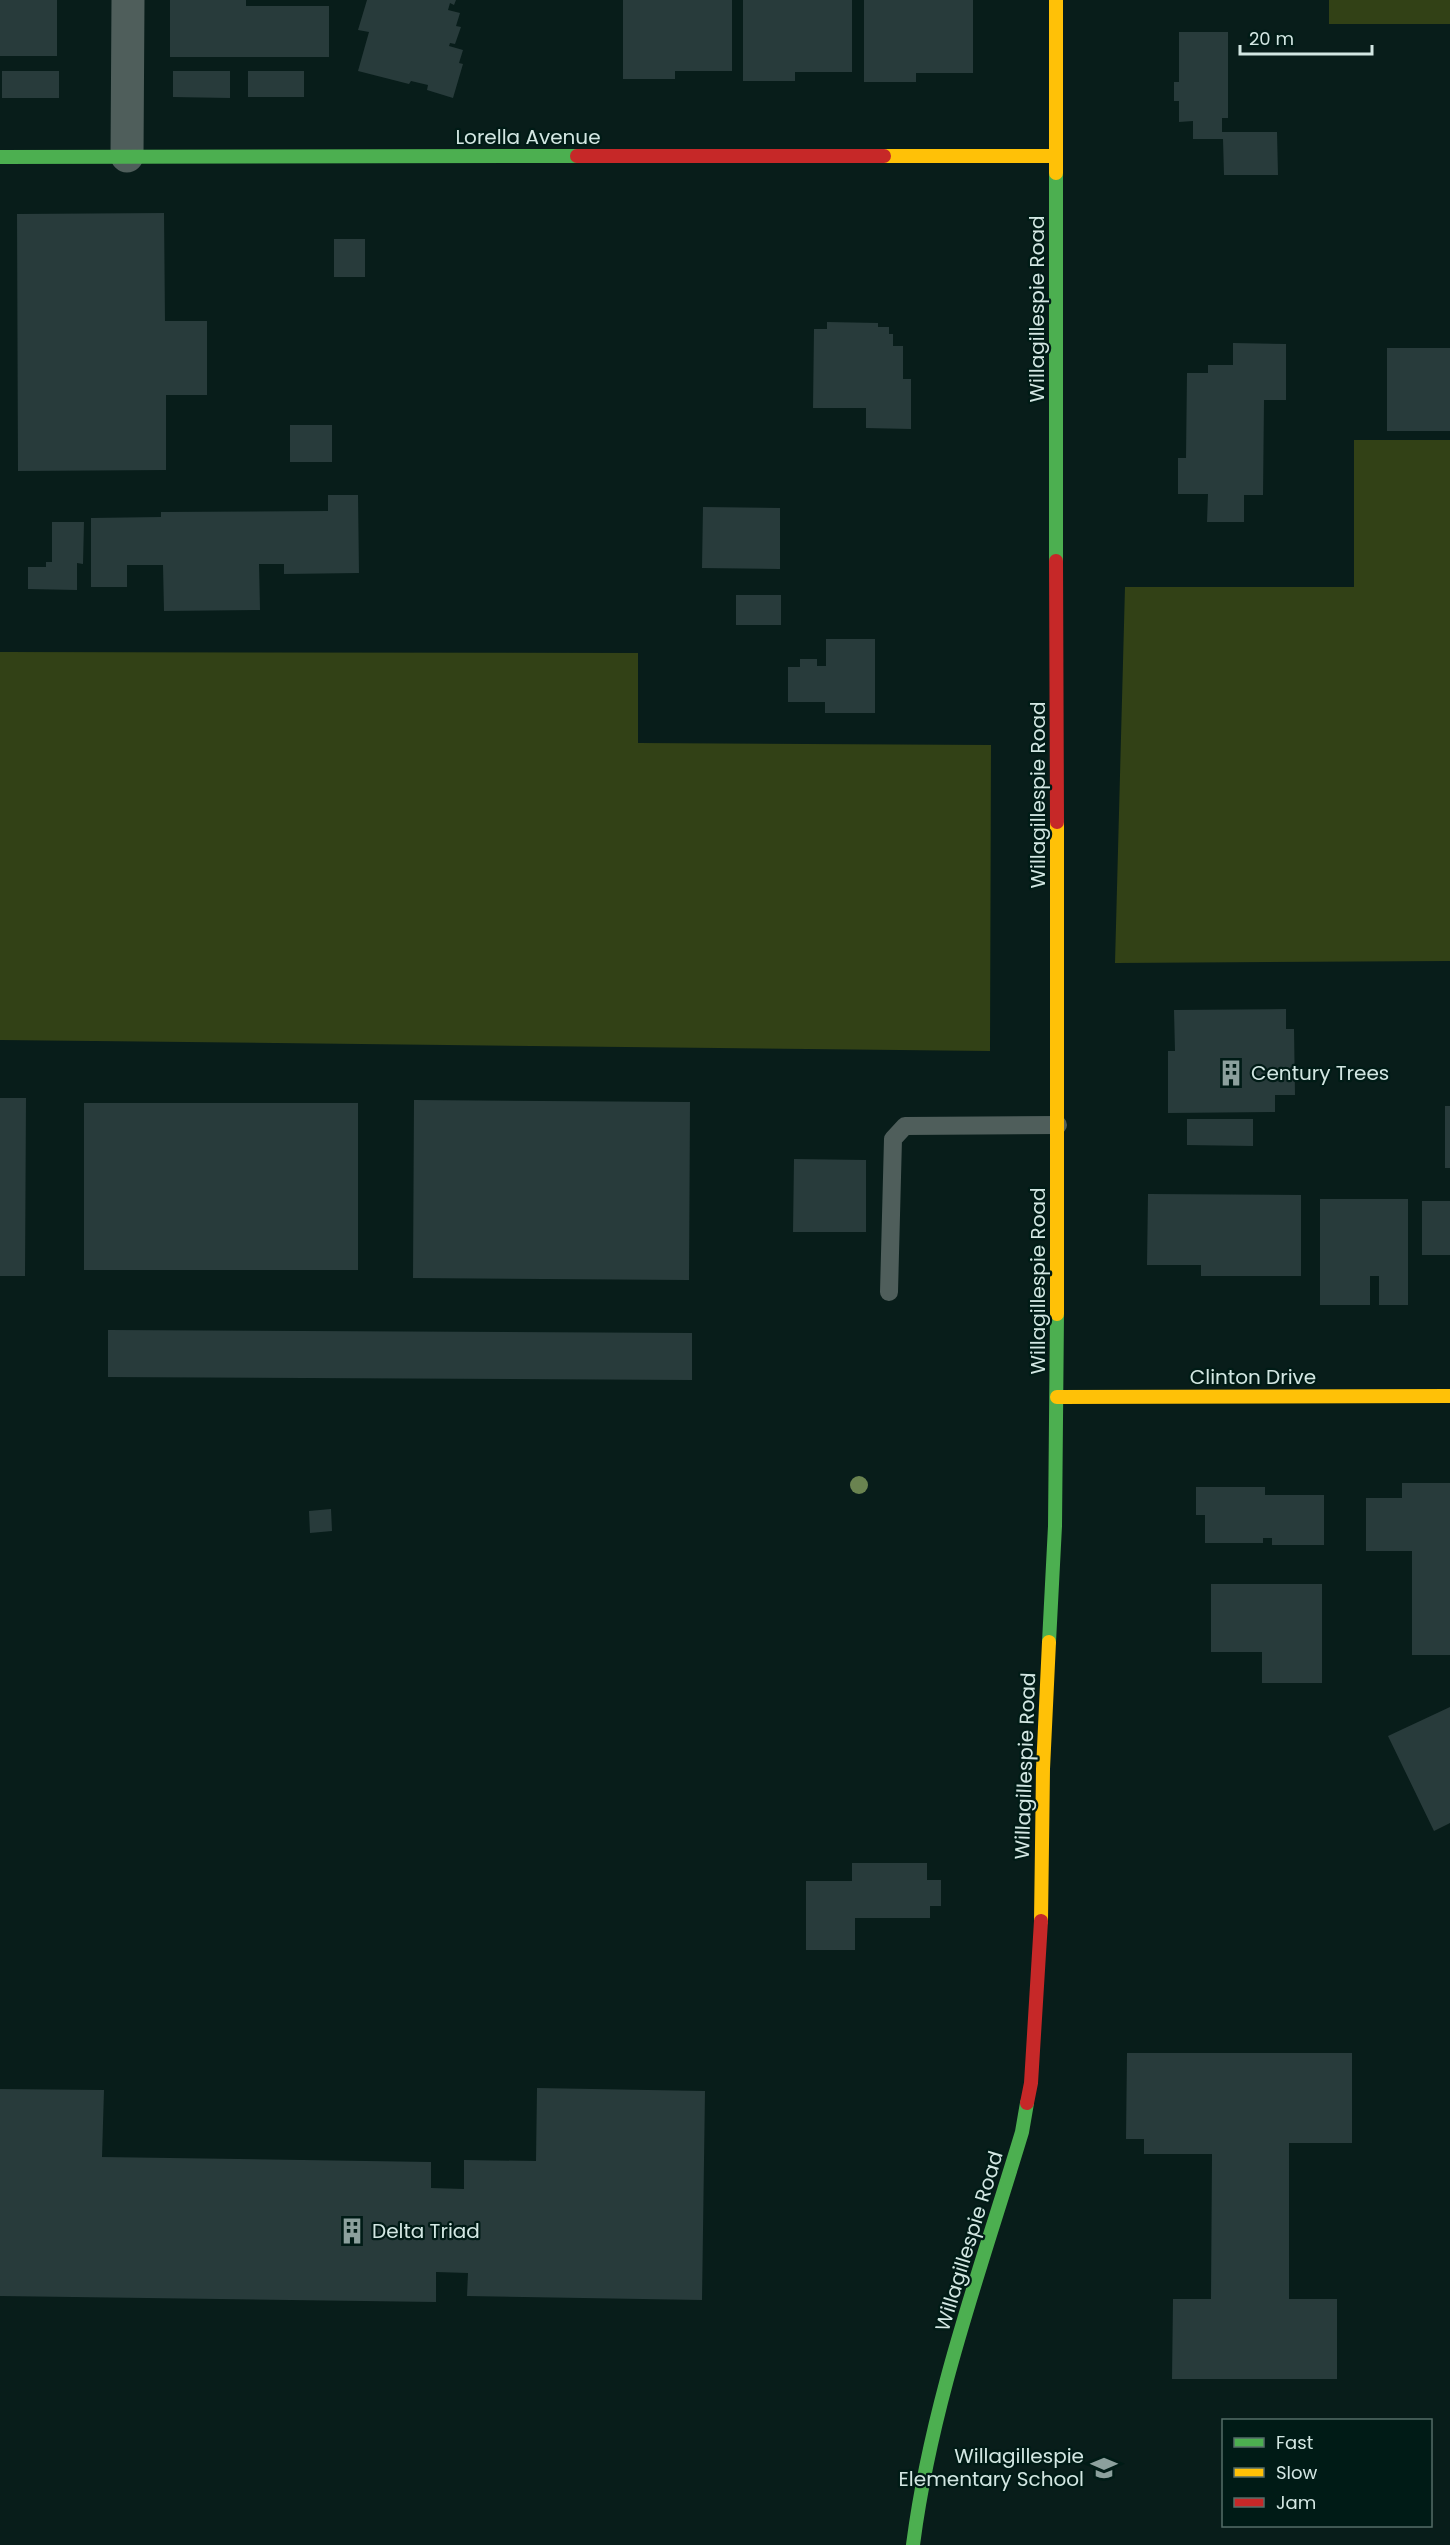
<svg xmlns="http://www.w3.org/2000/svg" width="1450" height="2545" viewBox="0 0 1450 2545" font-family="Poppins,sans-serif">
<style>
.green{fill:#324116}
.building{fill:#283b3b}
.lines{fill:none;stroke-linecap:round;stroke-linejoin:round}
.lane{stroke:#4f5e5b;stroke-width:18}
.street{stroke:#4f5e5b;stroke-width:33}
.fast{stroke:#4caf50;stroke-width:14}
.slow{stroke:#ffc107;stroke-width:14}
.jam{stroke:#c62828;stroke-width:14}
.tree{fill:#6a8350}
.labels{text-anchor:middle;dominant-baseline:central;stroke-width:4.5;stroke-linejoin:round;paint-order:stroke}
.street-label{font-size:20px;fill:#d3e7e3;stroke:#001b16}
.poi-label{font-size:20px;fill:#d3e7e3;stroke:#001b16;text-anchor:start}
</style>
<rect width="100%" height="100%" fill="#081d1a"/>
<!-- green -->
<path class="green" d="M 1329,0 L 1450,0 L 1450,24 L 1329,24 Z
M 1354,440 L 1450,440 L 1450,961 L 1115,963 L 1125,587 L 1354,587 Z
M 0,652 L 638,653 L 638,743 L 991,745 L 990,1051 L 0,1040 Z"/>
<!-- building -->
<path class="building" d="M 0,0 L 57,0 L 57,56 L 0,56 Z
M 170,0 L 246,0 L 246,6 L 329,6 L 329,57 L 170,57 Z
M 367,0 L 456,0 L 454,5 L 450,3 L 448,10 L 460,13 L 456,26 L 461,27 L 455,44 L 450,43 L 449,46 L 463,50 L 459,63 L 463,64 L 453,98 L 427,90 L 428,85 L 411,81 L 409,84 L 358,71 L 369,32 L 358,30 Z
M 623,0 L 732,0 L 732,71 L 675,71 L 675,79 L 623,79 Z
M 743,0 L 852,0 L 852,72 L 795,72 L 795,81 L 743,81 Z
M 864,0 L 973,0 L 973,73 L 916,73 L 916,82 L 864,82 Z
M 1179,32 L 1228,32 L 1228,118 L 1222,118 L 1222,132 L 1277,132 L 1278,175 L 1224,175 L 1223,139 L 1193,139 L 1193,121 L 1179,122 L 1179,101 L 1174,101 L 1174,82 L 1179,82 Z
M 2,71 L 59,71 L 59,98 L 2,98 Z
M 173,71 L 230,71 L 230,98 L 173,97 Z
M 248,71 L 304,71 L 304,97 L 248,97 Z
M 164,213 L 165,321 L 207,321 L 207,395 L 166,395 L 166,470 L 18,471 L 17,214 Z
M 334,239 L 365,239 L 365,277 L 334,277 Z
M 827,322 L 878,323 L 878,327 L 889,327 L 889,334 L 893,334 L 893,346 L 903,346 L 903,379 L 911,379 L 911,429 L 866,428 L 866,408 L 813,408 L 814,329 L 827,329 Z
M 1233,343 L 1286,344 L 1286,400 L 1264,400 L 1263,495 L 1244,495 L 1244,522 L 1207,522 L 1208,494 L 1178,494 L 1178,458 L 1186,458 L 1187,373 L 1208,373 L 1208,365 L 1233,365 Z
M 1387,348 L 1450,348 L 1450,431 L 1387,431 Z
M 290,425 L 332,425 L 332,462 L 290,462 Z
M 328,495 L 358,495 L 359,573 L 284,574 L 284,564 L 259,564 L 260,610 L 164,611 L 163,565 L 127,565 L 127,587 L 91,587 L 91,518 L 161,517 L 161,512 L 328,511 Z
M 703,507 L 780,508 L 780,569 L 702,568 Z
M 52,522 L 84,522 L 83,564 L 77,563 L 77,590 L 28,589 L 28,567 L 46,567 L 46,562 L 52,562 Z
M 736,595 L 781,595 L 781,625 L 736,625 Z
M 826,639 L 875,639 L 875,713 L 825,713 L 825,702 L 788,702 L 788,667 L 800,667 L 800,659 L 817,659 L 817,666 L 826,666 Z
M 1286,1009 L 1286,1029 L 1294,1029 L 1295,1095 L 1275,1095 L 1275,1112 L 1168,1113 L 1168,1051 L 1175,1051 L 1174,1010 Z
M 0,1098 L 26,1098 L 25,1276 L 0,1276 Z
M 414,1100 L 690,1102 L 689,1280 L 413,1278 Z
M 84,1103 L 358,1103 L 358,1270 L 84,1270 Z
M 1445,1106 L 1450,1106 L 1450,1168 L 1445,1168 Z
M 1187,1119 L 1253,1119 L 1253,1146 L 1187,1145 Z
M 794,1159 L 866,1160 L 866,1232 L 793,1232 Z
M 1148,1194 L 1301,1195 L 1301,1276 L 1201,1276 L 1201,1265 L 1147,1265 Z
M 1320,1199 L 1408,1199 L 1408,1305 L 1379,1305 L 1379,1276 L 1370,1276 L 1370,1305 L 1320,1305 Z
M 1422,1201 L 1450,1201 L 1450,1255 L 1422,1255 Z
M 108,1330 L 692,1333 L 692,1380 L 108,1377 Z
M 1402,1483 L 1450,1483 L 1450,1655 L 1412,1655 L 1412,1551 L 1366,1551 L 1366,1498 L 1402,1498 Z
M 1196,1487 L 1265,1487 L 1265,1495 L 1324,1495 L 1324,1545 L 1272,1545 L 1272,1538 L 1263,1538 L 1263,1543 L 1205,1543 L 1205,1515 L 1196,1515 Z
M 331,1509 L 332,1531 L 310,1533 L 309,1511 Z
M 1211,1584 L 1322,1584 L 1322,1683 L 1262,1683 L 1262,1652 L 1211,1652 Z
M 1450,1707 L 1450,1823 L 1434,1831 L 1388,1736 Z
M 852,1863 L 927,1863 L 927,1880 L 941,1880 L 941,1906 L 930,1906 L 930,1918 L 855,1918 L 855,1950 L 806,1950 L 806,1881 L 852,1881 Z
M 1127,2053 L 1352,2053 L 1352,2143 L 1289,2143 L 1289,2299 L 1337,2299 L 1337,2379 L 1172,2379 L 1173,2299 L 1211,2299 L 1212,2154 L 1144,2154 L 1144,2139 L 1126,2139 Z
M 537,2088 L 705,2091 L 702,2300 L 467,2296 L 468,2273 L 436,2272 L 436,2302 L 0,2296 L 0,2089 L 104,2090 L 102,2157 L 431,2162 L 431,2188 L 464,2189 L 464,2160 L 536,2161 Z"/>
<g class="lines">
<!-- lane -->
<path class="lane" d="M 889,1292 L 893,1139 L 905,1126 L 1058,1125"/>
<!-- street -->
<path class="street" d="M 127,156 L 128,0"/>
<!-- fast -->
<path class="fast" d="M 0,157 L 577,156
M 1056,173 L 1056,561
M 1049,1642 L 1055,1526 L 1057,1314
M 913,2545 C 931,2404 981,2268 1022,2132 L 1027,2103"/>
<!-- slow -->
<path class="slow" d="M 1056,0 L 1056,173
M 884,156 L 1056,156
M 1057,822 L 1057,1314
M 1057,1397 L 1450,1396
M 1041,1921 L 1043,1769 L 1049,1642"/>
<!-- jam -->
<path class="jam" d="M 577,156 L 884,156
M 1056,561 L 1057,822
M 1027,2103 L 1031,2083 L 1041,1921"/>
</g>
<!-- trees -->
<circle class="tree" cx="859" cy="1485" r="9"/>
<!-- icons -->
<defs>
<g id="building-bare" transform="scale(2.07)"><path d="M-4-6H4V6H1V3H-1V6H-4ZM-2.5-4.3h1.7v1.8h-1.7ZM.8-4.3h1.7v1.8H.8ZM-2.5-1h1.7V.8h-1.7ZM.8-1h1.7V.8H.8Z" fill="#8ca09d" stroke="#001b16" stroke-width="2.5" paint-order="stroke"/></g>
<g id="school-bare" transform="scale(2.07)"><path d="M0-5L7-2L0 1L-7-2ZM-4 1L0 2.5L4 1V4Q0 6-4 4Z" fill="#8ca09d" stroke="#001b16" stroke-width="2.5" paint-order="stroke"/></g>
</defs>
<g fill-rule="evenodd">
<use href="#building-bare" x="1231" y="1073"/>
<use href="#building-bare" x="352" y="2231"/>
<use href="#school-bare" x="1104" y="2468"/>
</g>
<g class="labels">
<!-- street labels -->
<g class="street-label">
<text x="528" y="137">Lorella Avenue</text>
<text transform="translate(1037 309) rotate(-90)">Willagillespie Road</text>
<text transform="translate(1038 795) rotate(-90)">Willagillespie Road</text>
<text transform="translate(1038 1281) rotate(-90)">Willagillespie Road</text>
<text x="1253" y="1377">Clinton Drive</text>
<text transform="translate(1025 1766) rotate(-88)">Willagillespie Road</text>
<text transform="translate(969 2241) rotate(-73)">Willagillespie Road</text>
</g>
<!-- poi labels -->
<g class="poi-label">
<text x="1251" y="1073">Century Trees</text>
<text x="372" y="2231">Delta Triad</text>
<text x="1084" y="2456" text-anchor="end">Willagillespie<tspan x="1084" dy="23">Elementary School</tspan></text>
</g>
</g>
<!-- legend -->
<rect x="1222" y="2419" width="210" height="108" fill="#001b16" stroke="#546d68" stroke-width="1.5"/>
<rect x="1234" y="2438" width="30" height="9" fill="#4caf50" stroke="#546d68" stroke-width="1.5"/>
<text x="1276" y="2449" font-size="18" fill="#d3e7e3">Fast</text>
<rect x="1234" y="2468" width="30" height="9" fill="#ffc107" stroke="#546d68" stroke-width="1.5"/>
<text x="1276" y="2479" font-size="18" fill="#d3e7e3">Slow</text>
<rect x="1234" y="2498" width="30" height="9" fill="#c62828" stroke="#546d68" stroke-width="1.5"/>
<text x="1276" y="2509" font-size="18" fill="#d3e7e3">Jam</text>
<!-- scale -->
<path d="M1240 45v9h132v-9" fill="none" stroke="#d3e7e3" stroke-width="3"/>
<text x="1249" y="45" font-size="18" fill="#d3e7e3" stroke="#001b16" stroke-width="4.5" paint-order="stroke">20 m</text>
</svg>
